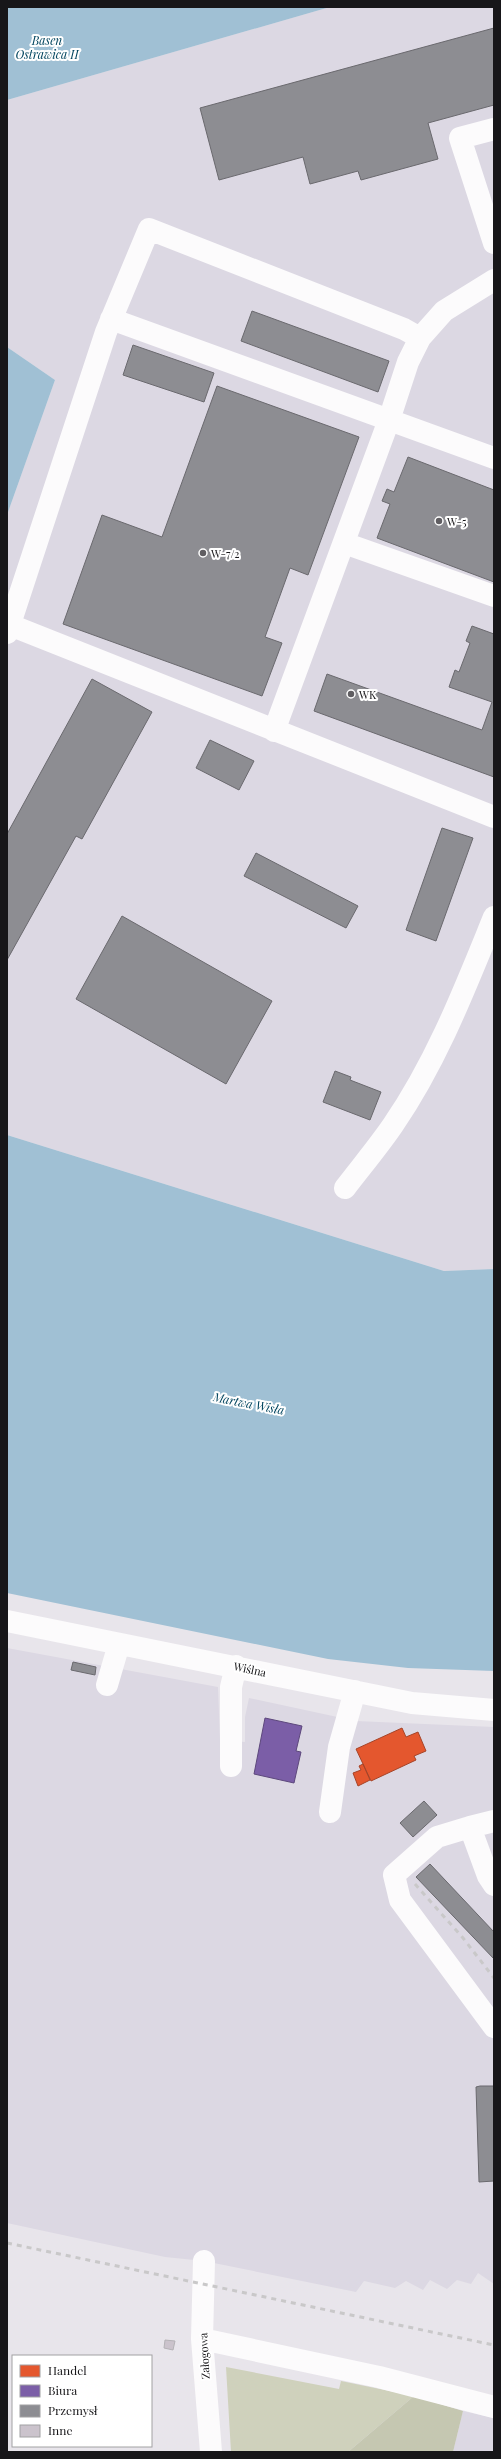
<svg xmlns="http://www.w3.org/2000/svg" width="501" height="2459" viewBox="0 0 501 2459" font-family="'Playfair Display',serif">
<style>
.built{fill:#dcd8e3}
.green{fill:#cfd1bc}
.forest{fill:#c5c7b1}
.water{fill:#a0c0d4}
.shops{fill:#e4572e;stroke:#a64428}
.offices{fill:#7b5ea7;stroke:#5d487c}
.industry{fill:#8d8d92;stroke:#6a696e}
.building{fill:#cbc3cc;stroke:#b5b2b6}
.lines{fill:none;stroke-linecap:round;stroke-linejoin:round}
.minor{stroke:#fcfbfc;stroke-width:22}
.rail{stroke:#c9c8c9;stroke-width:3;stroke-dasharray:5 5;stroke-linecap:butt}
.poi-dot{fill:#605e62;stroke:#fff;stroke-width:1.5}
.labels{text-anchor:middle;dominant-baseline:central;stroke-width:4;stroke-linejoin:round;paint-order:stroke}
.poi-label{font-size:11px;fill:#171619;stroke:#fff;text-anchor:start}
.street-label{font-size:11px;fill:#171619;stroke:#fff}
.water-label{font-size:12px;font-style:italic;fill:#02455f;stroke:#fff}
</style>
<rect width="100%" height="100%" fill="#e8e5eb"/>
<!-- built -->
<path class="built" d="M 330,7 L 494,7 L 494,1269 L 444,1271 L 7,1135 L 7,515 L 55,380 L 7,347 L 7,100 Z
M 7,1648 L 218,1687 L 220,1740 L 245,1742 L 245,1717 L 249,1698 L 356,1721 L 494,1727 L 494,2284 L 478,2273 L 471,2284 L 457,2280 L 447,2289 L 430,2280 L 423,2290 L 406,2281 L 395,2288 L 364,2281 L 356,2292 L 204,2261 L 165,2257 L 7,2223 Z
M 463,2411 L 494,2418 L 494,2452 L 453,2452 Z"/>
<!-- green -->
<path class="green" d="M 226,2367 L 339,2389 L 341,2381 L 414,2396 L 348,2452 L 231,2452 Z"/>
<!-- forest -->
<path class="forest" d="M 414,2396 L 463,2411 L 453,2452 L 348,2452 Z"/>
<!-- water -->
<path class="water" d="M 7,7 L 330,7 L 7,100 Z
M 7,347 L 55,380 L 7,515 Z
M 7,1135 L 444,1271 L 494,1269 L 494,1671 L 408,1668 L 328,1659 L 7,1593 Z"/>
<!-- shops -->
<path class="shops" d="M 402,1728 L 406,1737 L 418,1732 L 426,1751 L 414,1756 L 416,1760 L 371,1781 L 356,1749 Z
M 363,1764 L 370,1780 L 358,1786 L 353,1773 L 361,1770 L 359,1766 Z"/>
<!-- offices -->
<path class="offices" d="M 265,1718 L 302,1726 L 296,1751 L 301,1752 L 294,1783 L 254,1774 Z"/>
<!-- industry -->
<path class="industry" d="M 494,28 L 494,105 L 428,123 L 438,159 L 361,180 L 358,171 L 310,184 L 303,157 L 219,180 L 200,108 Z
M 252,311 L 389,361 L 378,392 L 241,341 Z
M 133,345 L 214,373 L 204,402 L 123,375 Z
M 217,386 L 359,437 L 308,575 L 290,568 L 265,637 L 282,643 L 262,696 L 63,624 L 102,515 L 162,537 Z
M 408,457 L 494,490 L 494,582 L 377,538 L 390,504 L 382,501 L 387,489 L 394,492 Z
M 472,626 L 494,634 L 494,777 L 314,711 L 327,674 L 482,730 L 492,702 L 449,687 L 455,670 L 459,672 L 470,643 L 466,641 Z
M 92,679 L 152,712 L 82,839 L 76,836 L 7,960 L 7,834 Z
M 210,740 L 254,761 L 239,790 L 196,768 Z
M 442,828 L 473,838 L 436,941 L 406,930 Z
M 256,853 L 358,906 L 346,928 L 244,876 Z
M 122,916 L 272,1001 L 226,1084 L 76,999 Z
M 335,1071 L 351,1077 L 350,1080 L 381,1092 L 370,1120 L 323,1102 Z
M 73,1662 L 96,1667 L 95,1675 L 71,1670 Z
M 424,1801 L 437,1815 L 413,1837 L 400,1823 Z
M 430,1864 L 494,1932 L 494,1959 L 416,1877 Z
M 480,2086 L 494,2086 L 494,2181 L 479,2182 L 476,2087 Z"/>
<!-- building -->
<path class="building" d="M 165,2340 L 175,2341 L 173,2350 L 164,2348 Z"/>
<g class="lines">
<!-- minor -->
<path class="minor" d="M 494,129 L 460,138 L 494,243
M 111,319 L 494,458
M 344,543 L 494,596
M 10,625 L 494,817
M 7,633 L 106,332 L 149,229 L 404,329 L 420,338
M 274,731 L 389,420 L 408,362 L 420,338 L 444,311 L 494,280
M 345,1188 C 361,1167 378,1147 393,1125 C 437,1061 465,988 494,917
M 7,1621 L 412,1703 L 494,1710
M 107,1685 L 119,1644
M 231,1766 L 231,1687 L 236,1666
M 330,1812 L 339,1747 L 355,1691
M 494,1821 L 470,1827 L 488,1876 L 494,1885
M 470,1827 L 437,1837 L 394,1875 L 400,1900 L 494,2027
M 204,2261 L 202,2339 L 211,2452
M 202,2339 L 379,2377 L 494,2407"/>
<!-- rail -->
<path class="rail" d="M 415,1884 L 463,1938 L 494,1978
M 7,2243 L 494,2345"/>
</g>
<!-- markers -->
<g class="poi-dot">
<circle cx="439" cy="521" r="4"/>
<circle cx="203" cy="553" r="4"/>
<circle cx="351" cy="694" r="4"/>
</g>
<g class="labels">
<!-- poi labels -->
<g class="poi-label">
<text x="447" y="521">W-5</text>
<text x="211" y="553">W-7/2</text>
<text x="359" y="694">WK</text>
</g>
<!-- street labels -->
<g class="street-label">
<text transform="translate(250 1669) rotate(12)">Wiślna</text>
<text transform="translate(204 2356) rotate(-93)">Załogowa</text>
</g>
<!-- water labels -->
<g class="water-label">
<text x="47" y="40">Basen<tspan x="47" dy="14">Ostrawica II</tspan></text>
<text transform="translate(249 1403) rotate(11)">Martwa Wisła</text>
</g>
</g>
<!-- border -->
<rect width="501" height="2459" fill="none" stroke="#171619" stroke-width="16"/>
<!-- legend -->
<rect x="12" y="2355" width="140" height="92" fill="#ffffff" stroke="#a2a2a3"/>
<rect x="20" y="2365" width="20" height="12" fill="#e4572e" stroke="#a2a2a3"/>
<text x="48" y="2375" font-size="12" fill="#171619">Handel</text>
<rect x="20" y="2385" width="20" height="12" fill="#7b5ea7" stroke="#a2a2a3"/>
<text x="48" y="2395" font-size="12" fill="#171619">Biura</text>
<rect x="20" y="2405" width="20" height="12" fill="#8d8d92" stroke="#a2a2a3"/>
<text x="48" y="2415" font-size="12" fill="#171619">Przemysł</text>
<rect x="20" y="2425" width="20" height="12" fill="#cbc3cc" stroke="#a2a2a3"/>
<text x="48" y="2435" font-size="12" fill="#171619">Inne</text>
</svg>
